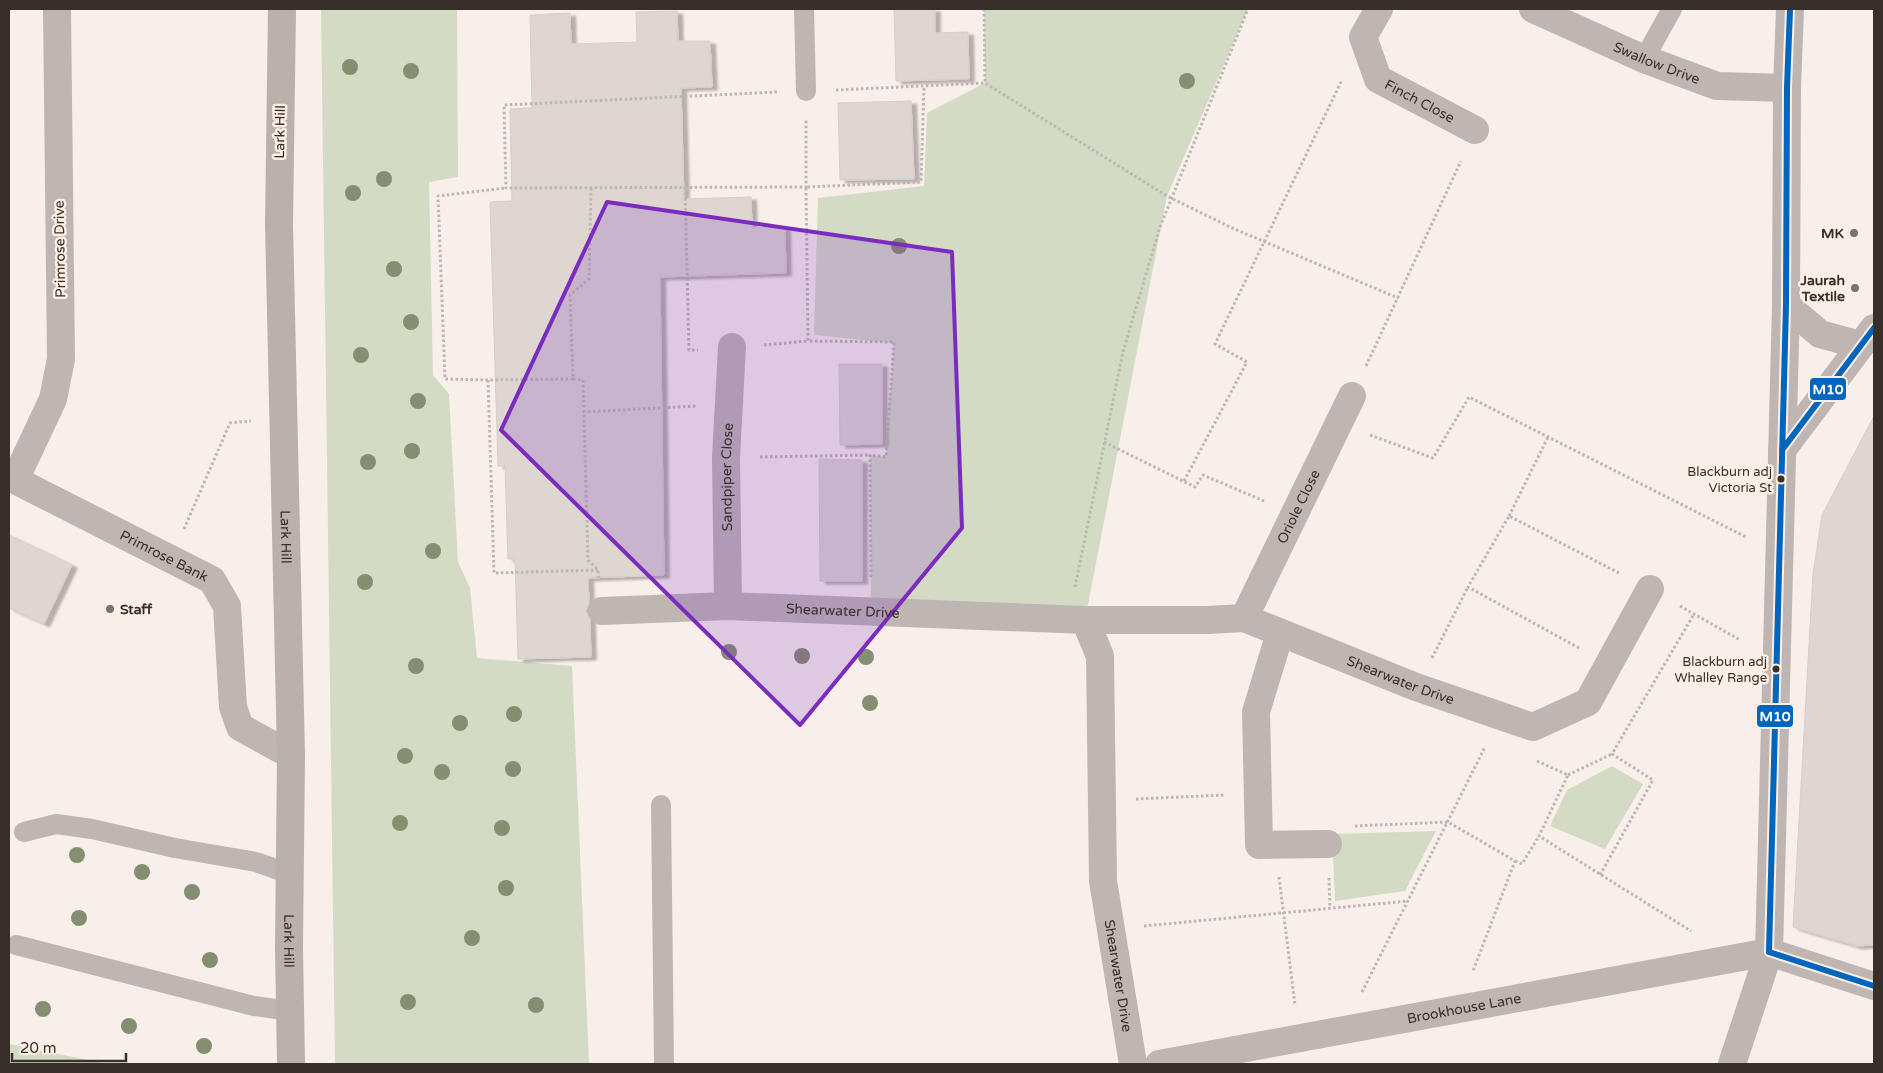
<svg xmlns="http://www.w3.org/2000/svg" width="1883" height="1073" viewBox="0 0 1883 1073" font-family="'Varela Round',sans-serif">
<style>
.green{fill:#d3dbc5}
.building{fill:#ddd6d1;stroke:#d5ceca;filter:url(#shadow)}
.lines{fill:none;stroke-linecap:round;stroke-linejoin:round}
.path{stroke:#bdb7b4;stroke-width:3;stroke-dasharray:2.5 2.5;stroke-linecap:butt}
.service{stroke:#beb6b3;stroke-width:20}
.minor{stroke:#beb6b3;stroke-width:28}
.trunk{stroke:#bab0ac;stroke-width:28}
.bus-1-casing{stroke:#feeee5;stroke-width:10}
.bus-1{stroke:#0065bd;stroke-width:6}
.tree{fill:#848e71}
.marked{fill:#7b2cbf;fill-opacity:0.2;stroke:#7b2cbf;stroke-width:4;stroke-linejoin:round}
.poi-dot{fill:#7a726e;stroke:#feeee5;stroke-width:2}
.bus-dot{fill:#362f2a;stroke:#feeee5;stroke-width:2}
.labels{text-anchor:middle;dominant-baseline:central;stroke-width:5;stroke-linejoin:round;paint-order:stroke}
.bus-label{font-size:13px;fill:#362f2a;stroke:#feeee5;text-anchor:end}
.street-label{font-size:14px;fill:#362f2a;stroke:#feeee5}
.poi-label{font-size:14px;font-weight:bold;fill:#362f2a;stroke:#feeee5;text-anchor:end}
.line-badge{stroke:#feeee5;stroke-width:2}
.badge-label{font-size:14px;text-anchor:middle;font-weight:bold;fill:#fff}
</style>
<defs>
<filter id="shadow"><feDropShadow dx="5.5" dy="3" stdDeviation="1" flood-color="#0004"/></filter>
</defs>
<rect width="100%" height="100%" fill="#f8efeb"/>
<!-- green -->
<path class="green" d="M 321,9 L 457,9 L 458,177 L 429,182 L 433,375 L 449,394 L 458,562 L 470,588 L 477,658 L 572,666 L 589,1064 L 335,1064 Z
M 984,9 L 1248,9 L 1167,196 L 1085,620 L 871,612 L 870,455 L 886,457 L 894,343 L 814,335 L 818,198 L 924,186 L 927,113 L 985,83 Z
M 1612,766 L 1643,784 L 1605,849 L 1550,826 L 1567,790 Z
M 1436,831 L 1405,891 L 1335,901 L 1332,834 Z
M 9,1044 L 107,1064 L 9,1064 Z"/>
<!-- building -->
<path class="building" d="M 894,9 L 935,9 L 935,33 L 968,32 L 969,79 L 896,81 Z
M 677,11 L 678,41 L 710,41 L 712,87 L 681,88 L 684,199 L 751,197 L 752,228 L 785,227 L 786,273 L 660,277 L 664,575 L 588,578 L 589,603 L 586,611 L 590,620 L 591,657 L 518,659 L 515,559 L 508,559 L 505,466 L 498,466 L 490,202 L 512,201 L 510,109 L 532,108 L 530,15 L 570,13 L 571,44 L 637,42 L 636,12 Z
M 911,101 L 914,179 L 840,180 L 838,103 Z
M 839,364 L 882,364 L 882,444 L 840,445 Z
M 1874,416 L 1874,923 L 1873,945 L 1857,946 L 1793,927 L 1813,574 L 1822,515 Z
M 819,459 L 862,460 L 862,581 L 820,581 Z
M 9,535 L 72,565 L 44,624 L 9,608 Z"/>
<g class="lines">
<!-- path -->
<path class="path" d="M 984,9 L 985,83 L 1167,196 L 1232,228 L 1398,298
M 836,90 L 985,83
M 777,92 L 504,105 L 506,188 L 806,187 L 806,119
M 591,188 L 589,279 L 570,295 L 573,379 L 583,380 L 588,560 L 598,570 L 599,578
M 685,188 L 689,350 L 698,350
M 764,345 L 808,341
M 1366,366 L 1461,161
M 573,379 L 488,380 L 494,573 L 598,570
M 488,380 L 445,379 L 438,196 L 506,188
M 583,412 L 696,406
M 1370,435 L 1433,458 L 1469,397 L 1746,537
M 1104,442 L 1195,487 L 1203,475 L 1264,501
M 760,457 L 870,455
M 1184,481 L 1247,362 L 1215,344 L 1342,80
M 1509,516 L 1548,437
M 184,529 L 230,423 L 251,421
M 871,577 L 870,455 L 886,457 L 894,342 L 808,341 L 806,187 L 921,182 L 924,86
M 1075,587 L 1123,352 L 1160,227 L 1248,9
M 1680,606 L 1740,640
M 1579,648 L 1468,587 L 1509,516 L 1621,574
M 1432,658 L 1468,587
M 1537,761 L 1568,775 L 1539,836 L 1691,931
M 1568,775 L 1612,754
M 1136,799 L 1225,795
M 1355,826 L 1448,822 L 1515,861 L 1473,971
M 1515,861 L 1522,864 L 1539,836
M 1600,875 L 1653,780 L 1612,754 L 1694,614
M 1279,877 L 1295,1005
M 1329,878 L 1330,908
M 1144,926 L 1408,901
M 1362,992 L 1485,747"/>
<!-- service -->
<path class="service" d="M 804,9 L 806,91
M 1644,59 L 1672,9
M 661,805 L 664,1064
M 24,832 L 56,824 L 92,829 L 175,848 L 256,862 L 290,874
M 16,945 L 254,1006 L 290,1011"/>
<!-- minor -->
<g class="minor">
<path id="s1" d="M 1379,9 L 1363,37 L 1378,79 L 1475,130"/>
<path id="s2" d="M 1533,9 L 1644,59 L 1717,86 L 1787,88"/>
<path d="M 1786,305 L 1820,334 L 1860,345"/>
<path d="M 1782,450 L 1874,328"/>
<path id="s3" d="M 9,477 L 212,580 L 227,606 L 233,707 L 240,727 L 291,755"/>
<path d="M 15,480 L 53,399 L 61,359 L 57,9"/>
<path id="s4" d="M 728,606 L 726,457 L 732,347"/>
<path id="s5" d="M 602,611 L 728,606 L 1085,620 L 1207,620 L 1244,618 L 1416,687 L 1533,727 L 1588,702 L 1650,589"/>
<path id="s6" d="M 1244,618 L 1352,396"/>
<path id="s7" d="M 1085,620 L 1100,656 L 1103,881 L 1133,1064"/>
<path d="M 1280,633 L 1256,712 L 1259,845 L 1328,844"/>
<path id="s8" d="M 1159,1064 L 1769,952 L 1874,986"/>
<path d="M 1732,1064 L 1769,952 L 1786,305 L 1787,88 L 1790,9"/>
</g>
<!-- trunk -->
<path class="trunk" id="s9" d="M 282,9 L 279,224 L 291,755 L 289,948 L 291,1064"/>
<!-- bus-1 casing -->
<g class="bus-1-casing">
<path id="bus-1" d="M 1782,450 L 1874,328
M 1769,952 L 1786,305 L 1787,88 L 1790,9
M 1769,952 L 1874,986"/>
</g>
<!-- bus-1 -->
<use href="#bus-1" class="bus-1"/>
</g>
<!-- trees -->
<g class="tree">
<circle cx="350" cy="67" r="8"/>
<circle cx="411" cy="71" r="8"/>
<circle cx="1187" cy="81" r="8"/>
<circle cx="384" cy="179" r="8"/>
<circle cx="353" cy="193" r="8"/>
<circle cx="899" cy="246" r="8"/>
<circle cx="394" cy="269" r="8"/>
<circle cx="411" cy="322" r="8"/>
<circle cx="361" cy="355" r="8"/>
<circle cx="418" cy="401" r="8"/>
<circle cx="412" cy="451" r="8"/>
<circle cx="368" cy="462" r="8"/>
<circle cx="433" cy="551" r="8"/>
<circle cx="365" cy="582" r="8"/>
<circle cx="729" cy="652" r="8"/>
<circle cx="802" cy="656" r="8"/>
<circle cx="866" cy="657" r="8"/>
<circle cx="416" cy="666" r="8"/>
<circle cx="870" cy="703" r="8"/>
<circle cx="514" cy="714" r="8"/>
<circle cx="460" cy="723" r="8"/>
<circle cx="405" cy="756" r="8"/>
<circle cx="513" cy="769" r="8"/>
<circle cx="442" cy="772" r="8"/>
<circle cx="400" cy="823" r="8"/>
<circle cx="502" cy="828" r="8"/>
<circle cx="77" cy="855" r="8"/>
<circle cx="142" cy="872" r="8"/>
<circle cx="506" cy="888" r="8"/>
<circle cx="192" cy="892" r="8"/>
<circle cx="79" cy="918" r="8"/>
<circle cx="472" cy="938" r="8"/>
<circle cx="210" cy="960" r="8"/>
<circle cx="408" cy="1002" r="8"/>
<circle cx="536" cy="1005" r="8"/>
<circle cx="43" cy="1009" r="8"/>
<circle cx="129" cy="1026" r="8"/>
<circle cx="204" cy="1046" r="8"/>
</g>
<!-- marked area -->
<path class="marked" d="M 607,202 L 952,252 L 962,528 L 800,725 L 501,430 Z"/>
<!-- markers -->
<g class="poi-dot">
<circle cx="1854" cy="233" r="5"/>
<circle cx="1855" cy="288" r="5"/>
<circle cx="110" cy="609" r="5"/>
</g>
<g class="bus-dot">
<circle cx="1781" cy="479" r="4.5"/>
<circle cx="1776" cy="669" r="4.5"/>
</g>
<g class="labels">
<!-- bus labels -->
<g class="bus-label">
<text x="1772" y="472">Blackburn adj<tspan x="1772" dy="16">Victoria St</tspan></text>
<text x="1767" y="662">Blackburn adj<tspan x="1767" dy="16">Whalley Range</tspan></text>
</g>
<!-- street labels -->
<g class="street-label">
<text stroke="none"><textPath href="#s2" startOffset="135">Swallow Drive</textPath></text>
<text stroke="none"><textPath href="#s1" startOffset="124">Finch Close</textPath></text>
<text transform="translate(280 132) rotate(-89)">Lark Hill</text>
<text transform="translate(60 249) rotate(-91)">Primrose Drive</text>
<text stroke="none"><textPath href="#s4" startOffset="129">Sandpiper Close</textPath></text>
<text stroke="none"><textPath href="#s6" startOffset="124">Oriole Close</textPath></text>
<text stroke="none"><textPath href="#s9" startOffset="528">Lark Hill</textPath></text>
<text stroke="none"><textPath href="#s3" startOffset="174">Primrose Bank</textPath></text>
<text stroke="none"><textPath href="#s5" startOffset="241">Shearwater Drive</textPath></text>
<text stroke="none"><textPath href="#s5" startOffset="811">Shearwater Drive</textPath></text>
<text stroke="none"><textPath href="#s9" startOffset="932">Lark Hill</textPath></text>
<text stroke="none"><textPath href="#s7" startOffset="360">Shearwater Drive</textPath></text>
<text stroke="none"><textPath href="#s8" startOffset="310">Brookhouse Lane</textPath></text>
</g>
<!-- poi labels -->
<g class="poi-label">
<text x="1844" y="233">MK</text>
<text x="1845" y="280">Jaurah<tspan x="1845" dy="16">Textile</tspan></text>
<text x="120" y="609" text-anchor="start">Staff</text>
</g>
</g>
<g class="line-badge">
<rect x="1809" y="377" width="38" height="24" rx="5" fill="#0065bd"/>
<rect x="1756" y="704" width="38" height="24" rx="5" fill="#0065bd"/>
</g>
<g class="badge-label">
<text x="1828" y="394">M10</text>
<text x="1775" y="721">M10</text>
</g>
<!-- border -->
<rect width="1883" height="1073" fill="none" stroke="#362f2a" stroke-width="20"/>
<!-- scale -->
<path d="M12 1053v8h114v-8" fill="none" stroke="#362f2a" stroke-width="2.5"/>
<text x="20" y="1053" font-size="15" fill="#362f2a" stroke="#feeee5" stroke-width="4" paint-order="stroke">20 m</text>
</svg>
